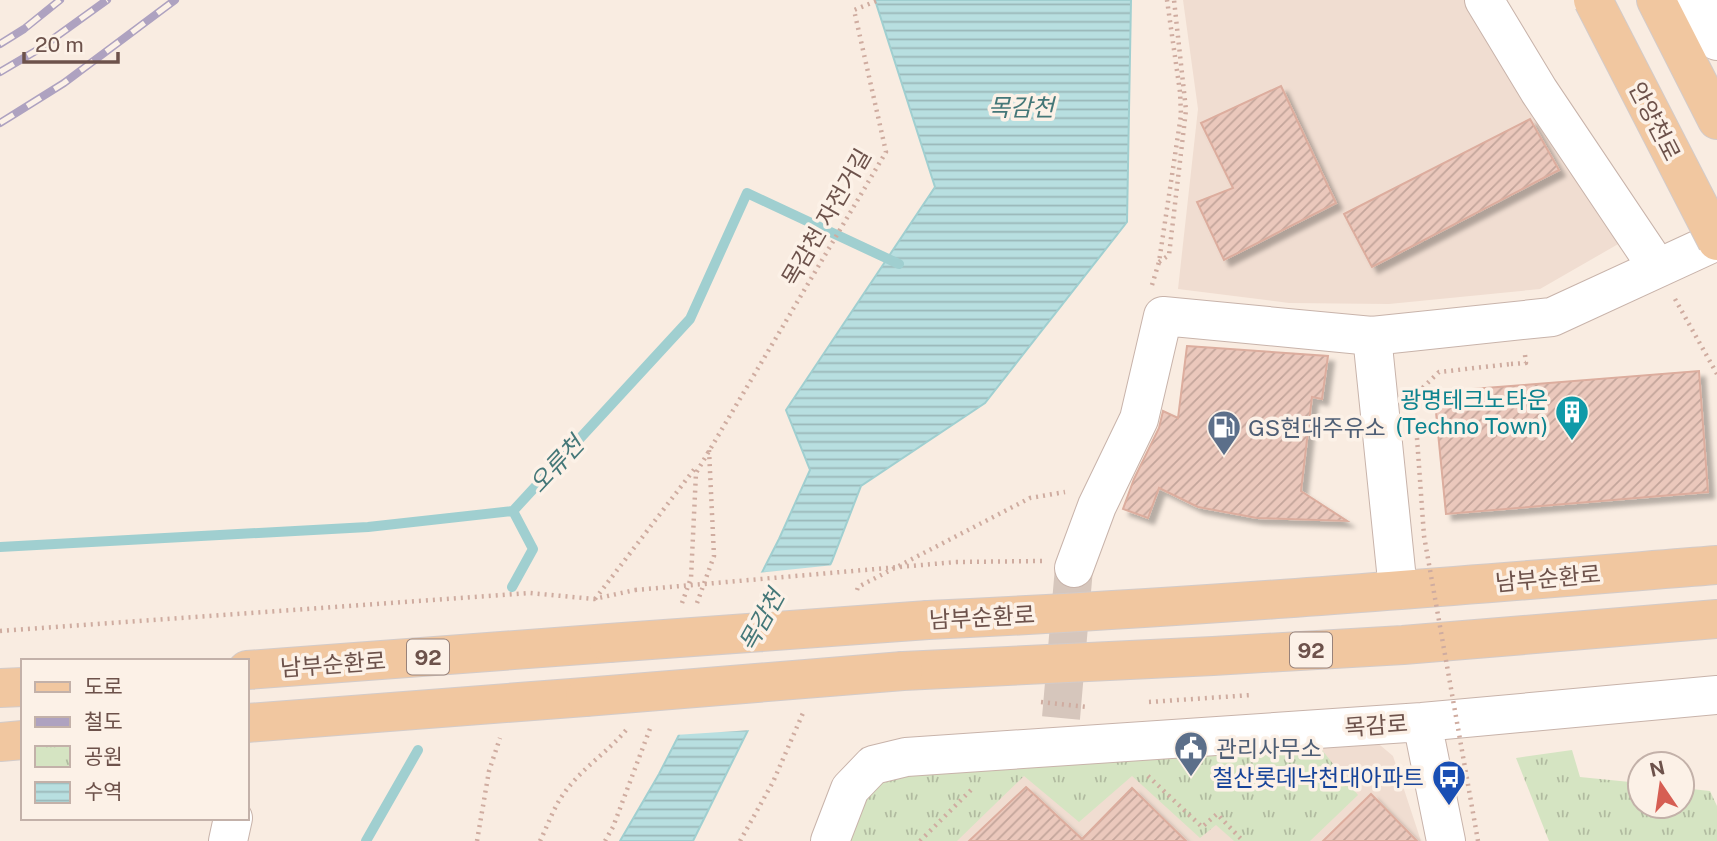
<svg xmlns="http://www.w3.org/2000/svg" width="1717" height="841" viewBox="0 0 1717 841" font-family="'Public Sans','Noto Sans KR',sans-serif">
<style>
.residential{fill:#f0ddd1}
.park{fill:url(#park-tufts)}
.water{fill:url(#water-rules);stroke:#a0cfd0;stroke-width:2}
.pier{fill:#f9ece1}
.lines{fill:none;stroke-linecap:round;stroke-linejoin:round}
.stream{stroke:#a0cfd0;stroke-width:10}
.building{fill:url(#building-hatch);stroke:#dcad9e;stroke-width:2;filter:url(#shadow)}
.minor-tunnel{stroke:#d6c6bc;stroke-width:38;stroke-dasharray:38 19;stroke-linecap:butt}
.minor-casing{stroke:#c8b3aa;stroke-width:40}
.major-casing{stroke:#d3cbc9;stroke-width:40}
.path{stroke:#cfaca0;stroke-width:4.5;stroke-dasharray:2 5;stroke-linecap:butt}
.minor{stroke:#fff;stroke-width:38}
.major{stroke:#f1c7a0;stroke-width:38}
.rail-casing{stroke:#aea2c0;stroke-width:8}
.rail{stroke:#fcf1e7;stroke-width:5;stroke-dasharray:16;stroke-linecap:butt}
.major-bridge-casing{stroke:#d3cbc9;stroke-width:40;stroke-linecap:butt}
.path-bridge{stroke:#cfaca0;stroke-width:4.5;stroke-dasharray:2 5;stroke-linecap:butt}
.major-bridge{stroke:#f1c7a0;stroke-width:38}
.labels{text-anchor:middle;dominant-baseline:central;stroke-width:7;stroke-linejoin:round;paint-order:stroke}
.shield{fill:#fcf1e7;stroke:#98827a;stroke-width:2}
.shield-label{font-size:21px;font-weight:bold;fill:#6d524b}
.street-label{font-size:23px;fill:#6d524b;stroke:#fcf1e7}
.culture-label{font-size:23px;fill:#0d838f;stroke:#fcf1e7;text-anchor:end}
.service-label{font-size:23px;fill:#4e5e75;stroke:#fcf1e7;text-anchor:start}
.transit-label{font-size:23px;fill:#164399;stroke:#fcf1e7;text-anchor:end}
.water-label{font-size:24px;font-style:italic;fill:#447778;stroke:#fcf1e7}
</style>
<defs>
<pattern id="park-tufts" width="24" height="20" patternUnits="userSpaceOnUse" patternTransform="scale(1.75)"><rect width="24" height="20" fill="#d5e4c2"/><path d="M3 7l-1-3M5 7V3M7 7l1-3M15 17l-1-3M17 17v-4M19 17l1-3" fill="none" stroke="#b1bba0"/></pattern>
<pattern id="water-rules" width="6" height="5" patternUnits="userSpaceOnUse" patternTransform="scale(1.75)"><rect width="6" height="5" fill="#b8dfe0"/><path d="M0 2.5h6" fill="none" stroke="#9ab7b8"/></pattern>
<pattern id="building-hatch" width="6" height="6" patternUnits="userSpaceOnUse" patternTransform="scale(1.75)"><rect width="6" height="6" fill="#ebc8bc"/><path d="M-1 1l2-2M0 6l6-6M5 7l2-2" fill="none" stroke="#c3a59b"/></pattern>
<filter id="shadow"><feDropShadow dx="6" dy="6" stdDeviation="2" flood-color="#0004"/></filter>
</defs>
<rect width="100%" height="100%" fill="#f9ece1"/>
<!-- residential -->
<path class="residential" d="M 1183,0 L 1505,0 L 1620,243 L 1540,289 L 1389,304 L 1289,303 L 1178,289 L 1198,109 Z
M 1368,735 L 1393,756 L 1421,841 L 834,841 L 876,769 Z"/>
<!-- park -->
<path class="park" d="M 1322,750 L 1358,795 L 1310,841 L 1234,841 L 1216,825 L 1200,838 L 1132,776 L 1079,822 L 1024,776 L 957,841 L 846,841 L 863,804 L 879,784 L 911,774 L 1185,755 Z
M 1572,750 L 1580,777 L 1640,783 L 1640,806 L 1682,806 L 1682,788 L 1710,791 L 1717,806 L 1717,841 L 1549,841 L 1516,758 Z"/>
<!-- water -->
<path class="water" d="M 875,0 L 1131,0 L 1127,222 L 985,403 L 861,486 L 832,561 L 693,841 L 620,841 L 659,774 L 779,539 L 810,470 L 786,410 L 935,187 Z"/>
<!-- pier -->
<path class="pier" d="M 834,565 L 752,730 L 675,735 L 758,573 Z"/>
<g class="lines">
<!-- stream -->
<path class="stream" d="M 0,547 L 368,527 L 513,511 L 690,319 L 747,193 L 899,264
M 512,587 L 533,549 L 513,511
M 366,841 L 418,750"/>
</g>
<!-- building -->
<path class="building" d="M 1281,86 L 1336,203 L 1224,260 L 1197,202 L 1233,188 L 1201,123 Z
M 1530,119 L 1559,170 L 1372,267 L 1344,214 Z
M 1187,346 L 1328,356 L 1322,399 L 1312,397 L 1301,491 L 1347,521 L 1257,518 L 1198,507 L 1159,488 L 1148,518 L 1123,509 L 1134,479 L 1159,428 L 1163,411 L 1178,418 Z
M 1699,371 L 1708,492 L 1446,514 L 1434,392 Z
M 1026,787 L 1082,839 L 1132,788 L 1186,841 L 969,841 Z
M 1371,794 L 1417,841 L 1323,841 Z"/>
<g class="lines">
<!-- minor-tunnel -->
<path class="minor-tunnel" d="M 1061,718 L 1074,568"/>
<!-- minor casing -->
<g class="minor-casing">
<path id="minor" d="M 1484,0 L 1539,91 L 1657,267
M 1696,0 L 1717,41
M 1372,336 L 1552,317 L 1717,241
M 1074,568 L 1097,506 L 1139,419 L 1163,316 L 1372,336 L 1398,590
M 1422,722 L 1446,841
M 228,841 L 233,818
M 830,841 L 850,789 L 873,765 L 906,757 L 1422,722 L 1717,695"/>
</g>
<!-- major casing -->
<g class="major-casing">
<path id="major" d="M 1656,0 L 1717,120
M 928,620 C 1192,608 1454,586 1717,565
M 247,670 L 609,643
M 903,671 L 1213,656 L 1403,645 L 1717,619
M 0,688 L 23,687
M 247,723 L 585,697
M 0,742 L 23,740"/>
</g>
<!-- path -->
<path class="path" d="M 1159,262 L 1169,255 L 1186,110 L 1174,0
M 1152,285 L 1159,262 L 1181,115 L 1180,92 L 1167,0
M 1675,299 L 1717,374
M 1511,364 L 1526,363 L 1525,355
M 956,562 L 1042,561
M 857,590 L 858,587 L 1030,498 L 1065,492
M 595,599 L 696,467
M 682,603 L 691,578 L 696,473 L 886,152 L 854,10 L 879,0
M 697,603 L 714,556 L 709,450
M 0,631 L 530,593 L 594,599 L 635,590
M 1041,702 L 1088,707
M 1149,702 L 1252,695
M 1148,776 L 1202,827 L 1217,814 L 1243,841
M 477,841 L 489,771 L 500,738
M 540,841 C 548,825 554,806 565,792 C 582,768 608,752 627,729
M 605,841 L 613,827 L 651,726
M 740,841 L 773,782 L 803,713
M 920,841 L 974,787"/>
<!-- minor -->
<use href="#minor" class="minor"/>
<!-- major -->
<use href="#major" class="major"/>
<!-- rail casing -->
<g class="rail-casing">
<path id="rail" d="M 0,44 L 24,29 L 60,0
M 0,72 L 39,49 L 107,0
M 0,123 L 64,83 L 175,0"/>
</g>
<!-- rail -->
<use href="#rail" class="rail"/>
<!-- major-bridge casing -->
<g class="major-bridge-casing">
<path id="major-bridge" d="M 1593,0 L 1717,241
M 609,643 L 928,620
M 585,697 L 903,671"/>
</g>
<!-- path-bridge -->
<path class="path-bridge" d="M 635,590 L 956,562
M 1478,841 L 1424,536 L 1414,396 L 1439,372 L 1511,364"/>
<!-- major-bridge -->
<use href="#major-bridge" class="major-bridge"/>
</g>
<!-- icons -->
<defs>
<g id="building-pin" transform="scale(1.75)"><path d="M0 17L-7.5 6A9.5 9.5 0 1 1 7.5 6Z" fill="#0f9aa8" stroke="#fcf1e7"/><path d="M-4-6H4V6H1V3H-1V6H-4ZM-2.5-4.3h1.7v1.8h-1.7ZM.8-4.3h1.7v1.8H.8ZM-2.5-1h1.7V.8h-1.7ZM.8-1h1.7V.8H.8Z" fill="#fff"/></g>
<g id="fuel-pin" transform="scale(1.75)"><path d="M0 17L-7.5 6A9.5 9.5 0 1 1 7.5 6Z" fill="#5c6f8a" stroke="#fcf1e7"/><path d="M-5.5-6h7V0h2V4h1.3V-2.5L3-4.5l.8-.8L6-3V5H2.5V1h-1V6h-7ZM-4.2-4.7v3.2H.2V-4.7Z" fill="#fff"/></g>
<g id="civic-pin" transform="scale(1.75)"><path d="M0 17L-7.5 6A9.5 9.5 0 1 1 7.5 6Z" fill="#5c6f8a" stroke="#fcf1e7"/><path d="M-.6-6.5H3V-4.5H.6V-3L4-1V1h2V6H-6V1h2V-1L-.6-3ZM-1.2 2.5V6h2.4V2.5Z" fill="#fff"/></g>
<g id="bus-pin" transform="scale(1.75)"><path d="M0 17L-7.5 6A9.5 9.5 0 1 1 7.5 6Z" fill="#1a4fb4" stroke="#fcf1e7"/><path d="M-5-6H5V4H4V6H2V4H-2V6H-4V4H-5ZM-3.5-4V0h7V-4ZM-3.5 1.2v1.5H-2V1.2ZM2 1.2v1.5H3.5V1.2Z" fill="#fff"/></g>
</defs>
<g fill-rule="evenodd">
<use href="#building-pin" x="1572" y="412"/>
<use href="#fuel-pin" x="1224" y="427"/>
<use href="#civic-pin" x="1191" y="748"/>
<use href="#bus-pin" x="1449" y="777"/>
</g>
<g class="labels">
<!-- shield labels -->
<g class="shield">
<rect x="1290" y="632.5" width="42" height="35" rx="5"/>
<rect x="407" y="639.5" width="42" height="35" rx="5"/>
</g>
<g class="shield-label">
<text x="1311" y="650">92</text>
<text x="428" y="657">92</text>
</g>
<!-- street labels -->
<g class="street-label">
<text transform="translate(1655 121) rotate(63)">안양천로</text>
<text transform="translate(826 217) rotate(-60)">목감천 자전거길</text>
<text transform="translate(1548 578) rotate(-5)">남부순환로</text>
<text transform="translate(982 617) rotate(-3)">남부순환로</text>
<text transform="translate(333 664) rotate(-4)">남부순환로</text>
<text transform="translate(1376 725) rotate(-4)">목감로</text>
</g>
<!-- culture labels -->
<g class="culture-label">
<text x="1548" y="399">광명테크노타운<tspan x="1548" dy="26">(Techno Town)</tspan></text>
</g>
<!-- service labels -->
<g class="service-label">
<text x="1248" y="427">GS현대주유소</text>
<text x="1216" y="748">관리사무소</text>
</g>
<!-- transit labels -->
<g class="transit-label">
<text x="1424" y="777">철산롯데낙천대아파트</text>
</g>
<!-- water labels -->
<g class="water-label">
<text x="1021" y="107">목감천</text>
<text transform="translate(556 464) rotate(-47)">오류천</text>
<text transform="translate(761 620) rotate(-61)">목감천</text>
</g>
</g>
<!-- legend -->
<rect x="21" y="659" width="228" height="161" fill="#fcf1e7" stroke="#c3b1a9" stroke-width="2"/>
<rect x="35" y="682" width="35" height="10" fill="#f1c7a0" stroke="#c3b1a9" stroke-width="2"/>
<text x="84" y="694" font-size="21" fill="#6d524b">도로</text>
<rect x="35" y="717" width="35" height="10" fill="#aea2c0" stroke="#c3b1a9" stroke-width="2"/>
<text x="84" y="729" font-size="21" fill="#6d524b">철도</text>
<rect x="35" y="746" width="35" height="21" fill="url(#park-tufts)" stroke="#c3b1a9" stroke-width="2"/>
<text x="84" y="764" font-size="21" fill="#6d524b">공원</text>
<rect x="35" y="782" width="35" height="21" fill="url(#water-rules)" stroke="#c3b1a9" stroke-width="2"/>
<text x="84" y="799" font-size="21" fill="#6d524b">수역</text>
<!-- north arrow -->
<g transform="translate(1661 785) rotate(347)"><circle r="33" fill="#fcf1e7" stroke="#c3b1a9" stroke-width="2"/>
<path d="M0-5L12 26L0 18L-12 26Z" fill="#d65e53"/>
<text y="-10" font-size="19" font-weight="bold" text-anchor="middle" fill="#6d524b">N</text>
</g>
<!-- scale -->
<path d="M24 52v10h94v-10" fill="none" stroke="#6d524b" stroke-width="3.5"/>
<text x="35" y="52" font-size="21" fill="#6d524b" stroke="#fcf1e7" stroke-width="5" paint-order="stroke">20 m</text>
</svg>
